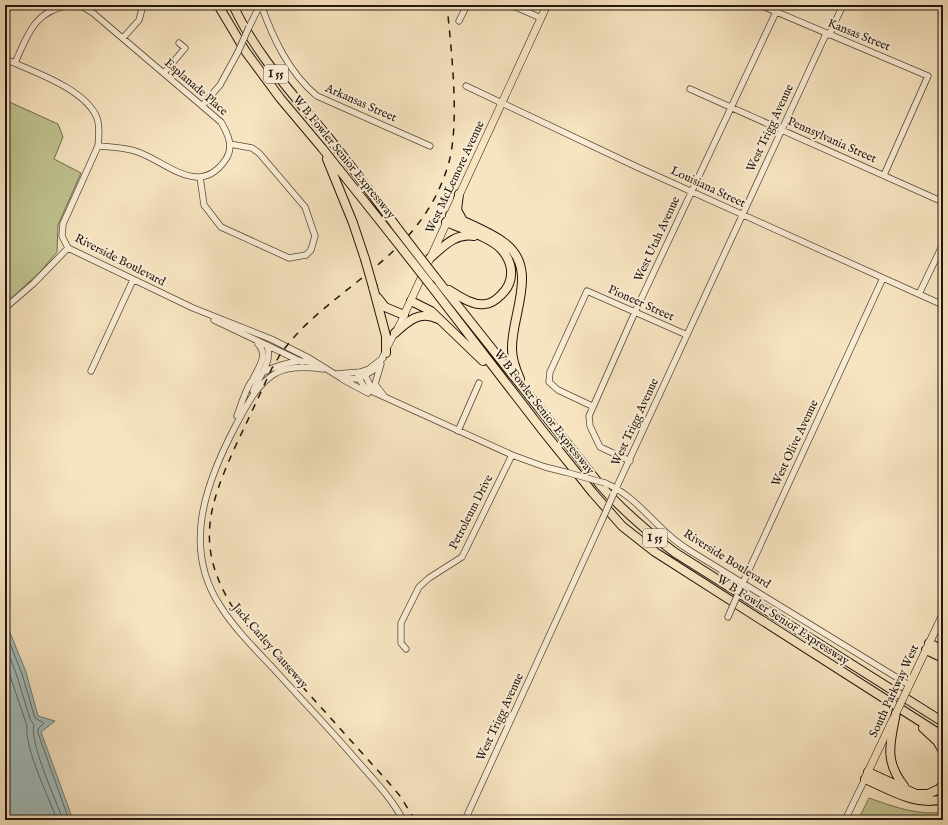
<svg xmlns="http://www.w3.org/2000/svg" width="948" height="825" viewBox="0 0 948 825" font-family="'IM FELL English',serif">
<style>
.green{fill:#c0c390;stroke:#706c4f}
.water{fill:#a1bcbb;stroke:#6e7a76}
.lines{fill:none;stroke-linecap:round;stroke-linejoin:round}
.shore{stroke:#616964;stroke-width:1}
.minor-casing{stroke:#564a3a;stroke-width:7}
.major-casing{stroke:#21160e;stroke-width:8}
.highway-casing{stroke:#21160e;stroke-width:10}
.minor{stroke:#faedd6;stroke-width:5.5}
.major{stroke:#f7e4c0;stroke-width:7}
.highway{stroke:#f7e4c0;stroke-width:8}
.rail{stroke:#21160e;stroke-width:1.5;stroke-dasharray:7 7;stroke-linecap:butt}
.minor-bridge-casing{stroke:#564a3a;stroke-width:7;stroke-linecap:butt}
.major-bridge-casing{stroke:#21160e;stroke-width:8;stroke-linecap:butt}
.highway-bridge-casing{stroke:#21160e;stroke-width:10;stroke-linecap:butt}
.minor-bridge{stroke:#faedd6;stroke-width:5.5}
.major-bridge{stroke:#f7e4c0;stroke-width:7}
.highway-bridge{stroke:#f7e4c0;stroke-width:8}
.labels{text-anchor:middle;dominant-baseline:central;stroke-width:4;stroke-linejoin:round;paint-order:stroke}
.shield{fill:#faedd6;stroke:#62564a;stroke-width:1}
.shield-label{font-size:11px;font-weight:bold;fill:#21160e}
.street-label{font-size:12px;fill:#21160e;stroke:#faedd6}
</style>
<rect width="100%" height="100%" fill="#f7e4c0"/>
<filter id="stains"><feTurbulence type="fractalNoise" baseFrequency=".005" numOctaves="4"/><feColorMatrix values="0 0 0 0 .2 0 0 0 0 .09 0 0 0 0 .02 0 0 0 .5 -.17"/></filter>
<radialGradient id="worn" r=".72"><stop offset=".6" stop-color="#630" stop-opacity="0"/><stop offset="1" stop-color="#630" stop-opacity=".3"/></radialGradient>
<!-- green -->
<path class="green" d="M 5,100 L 58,124 L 63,137 L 54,159 L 81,173 L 58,225 L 57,252 L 40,272 L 5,304 Z
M 869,798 C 892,806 918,816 943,812 L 943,820 L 858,820 Z"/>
<!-- water -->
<path class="water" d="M 5,620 L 26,672 L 38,716 L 55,721 L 41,732 L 73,820 L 5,820 Z"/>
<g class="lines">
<!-- shore -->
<path class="shore" d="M 5,631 L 22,674 L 35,718 L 44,723 L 38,729 L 38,733 L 69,820
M 5,644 L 17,676 L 30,719 L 34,725 C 29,742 56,800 63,820
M 5,661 L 27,726 C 24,747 49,798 57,820"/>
<!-- minor casing -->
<g class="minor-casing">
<path id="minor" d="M 70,5 L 83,7 L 93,13 L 221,122 C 228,134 234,147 226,159 C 200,198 168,163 138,152 C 125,147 111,147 98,146
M 261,5 C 273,38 289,73 317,96 L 430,146
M 511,5 L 541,18
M 760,5 L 928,76 L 884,175
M 939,5 L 943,7
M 459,21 L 467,5
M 249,27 L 260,5
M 829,35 L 843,5
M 123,38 L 139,20 L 142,9
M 5,59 C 32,71 86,89 97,118 C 100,127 99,137 98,146 L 63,224 L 62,236 L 68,248 L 193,308 L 271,339 L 309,358 L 341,378 L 359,379 L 377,368 L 404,315
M 15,63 C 28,34 34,11 70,5
M 164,73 L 185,48 L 179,43
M 466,86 L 637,167 L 943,305
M 690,89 L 943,202
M 202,106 L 220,85 L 238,52
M 200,177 L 204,205 L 221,227 L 289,258 L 306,255 L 311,250 L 315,236 L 305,207 L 259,153 L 252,148 L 230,144
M 919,294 L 943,244
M 5,308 L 34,283 L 68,248
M 214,320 L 302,362
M 381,364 L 375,384 L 384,396
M 323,369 C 308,367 289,366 276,373 C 256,385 247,405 236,425 C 206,482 181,548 221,607 C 235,629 254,648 272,667 C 301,699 331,730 359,763 C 375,781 392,799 403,820
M 91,371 L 133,280
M 357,373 C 362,386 366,390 378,394 L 512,455 L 545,467 L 565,472
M 336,374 L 360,372 L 369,369 L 383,358
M 365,375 L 370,385 L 377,392
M 253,379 C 258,368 269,355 258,344
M 342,379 L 368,393
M 253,391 C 259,377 273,361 267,346
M 592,406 L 558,390 L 549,382 L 550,372 L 587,291 L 687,335
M 237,416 C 241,405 245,391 251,382 C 261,369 300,356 314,364
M 458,431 L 479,383
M 630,461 L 600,447 L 590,426 L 589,416 L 635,312 L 776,12
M 605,483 C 633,495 647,516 669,535 C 676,542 684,547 692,552 L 909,685
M 613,495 L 826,34
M 742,585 L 883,278
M 728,617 L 731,610
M 406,649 L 401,643 L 401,623 L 419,587 L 429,578 L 462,557 L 512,455
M 465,820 L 603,518
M 845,820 L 865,779"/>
</g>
<!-- major casing -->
<g class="major-casing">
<path id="major" d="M 404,315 L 547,5
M 907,690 L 943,614
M 866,776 L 893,719"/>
</g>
<!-- highway casing -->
<g class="highway-casing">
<path id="highway" d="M 218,5 L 246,52 L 280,98 L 322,148 L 392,236
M 233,5 C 256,55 293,94 328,137 C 352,167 375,198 398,229
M 327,159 L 353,223 L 365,259
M 459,194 L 457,210 L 463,221
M 450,215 C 467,223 486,230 502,241 C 541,267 511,314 512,349 C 512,359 516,370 520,379
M 446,222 C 462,229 490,237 501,249 C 514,263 515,282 501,295 C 497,299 491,304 485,304 C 473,306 459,296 449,290
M 430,258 C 444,246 455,233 474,236
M 435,277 L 601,486 C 623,511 648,532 674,552 L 943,722
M 373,287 L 386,336 L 386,353
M 432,287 L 543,431 L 593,493 L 622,526 L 655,552 L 943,736
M 378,298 L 385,307 L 404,315
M 411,301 L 431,311 L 483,361
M 395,333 C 408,321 420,310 438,319
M 929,643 L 943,650
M 926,650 L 943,658
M 896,713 C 890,743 884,761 904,786
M 923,728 L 937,741 L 943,751
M 868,772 L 916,794 L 928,794 L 939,789 L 943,784
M 865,779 C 889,789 916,807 943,799"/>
</g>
<!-- minor -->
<use href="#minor" class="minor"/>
<!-- major -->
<use href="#major" class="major"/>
<!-- highway -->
<use href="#highway" class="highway"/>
<!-- rail -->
<path class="rail" d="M 415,820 L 400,796 L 389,783 L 237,614 C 195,550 206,511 236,445 C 248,420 260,394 272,368 C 276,363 278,357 282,352 C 291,340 301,329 312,319 C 368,269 427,240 449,162 C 460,120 451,49 447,5"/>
<!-- minor-bridge casing -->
<g class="minor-bridge-casing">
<path id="minor-bridge" d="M 238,52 L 249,27
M 565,472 L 605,483
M 603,518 L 613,495
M 731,610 L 741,587"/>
</g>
<!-- major-bridge casing -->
<g class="major-bridge-casing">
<path id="major-bridge" d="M 896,713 L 907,690"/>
</g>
<!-- highway-bridge casing -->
<g class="highway-bridge-casing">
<path id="highway-bridge" d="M 398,229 L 435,277
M 392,236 L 432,287
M 365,259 L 373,287"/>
</g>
<!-- minor-bridge -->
<use href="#minor-bridge" class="minor-bridge"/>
<!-- major-bridge -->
<use href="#major-bridge" class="major-bridge"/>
<!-- highway-bridge -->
<use href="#highway-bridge" class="highway-bridge"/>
</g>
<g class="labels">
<!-- shield labels -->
<g class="shield">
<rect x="264" y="65" width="24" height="18" rx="3"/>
<rect x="643" y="529" width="24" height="18" rx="3"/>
</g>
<g class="shield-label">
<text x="276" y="74">I 55</text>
<text x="655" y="538">I 55</text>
</g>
<!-- street labels -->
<g class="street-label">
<text transform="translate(859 35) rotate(22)">Kansas Street</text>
<text transform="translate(196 87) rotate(41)">Esplanade Place</text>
<text transform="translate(361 103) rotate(24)">Arkansas Street</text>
<text transform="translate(770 128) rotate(-65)">West Trigg Avenue</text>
<text transform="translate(832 140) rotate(24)">Pennsylvania Street</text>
<text transform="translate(344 157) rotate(51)">W B Fowler Senior Expressway</text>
<text transform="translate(455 177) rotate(-65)">West McLemore Avenue</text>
<text transform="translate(708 187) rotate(25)">Louisiana Street</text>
<text transform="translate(657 239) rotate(-65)">West Utah Avenue</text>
<text transform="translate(120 260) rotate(27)">Riverside Boulevard</text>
<text transform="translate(641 303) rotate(24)">Pioneer Street</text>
<text transform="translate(544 412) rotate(52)">W B Fowler Senior Expressway</text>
<text transform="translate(635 422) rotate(-65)">West Trigg Avenue</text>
<text transform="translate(795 443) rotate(-65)">West Olive Avenue</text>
<text transform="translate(471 512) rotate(-63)">Petroleum Drive</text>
<text transform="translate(727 559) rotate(32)">Riverside Boulevard</text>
<text transform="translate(783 620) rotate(33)">W B Fowler Senior Expressway</text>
<text transform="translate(270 646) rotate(49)">Jack Carley Causeway</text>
<text transform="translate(894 691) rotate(-65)">South Parkway West</text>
<text transform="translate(500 717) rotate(-65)">West Trigg Avenue</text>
</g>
</g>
<!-- margin -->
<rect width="948" height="825" fill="none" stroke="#f7e4c0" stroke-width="20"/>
<rect x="6" y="6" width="936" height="813" fill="none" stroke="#21160e" stroke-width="2"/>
<rect x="10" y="10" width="928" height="805" fill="none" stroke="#21160e"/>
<rect width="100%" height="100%" filter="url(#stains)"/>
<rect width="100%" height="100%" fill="url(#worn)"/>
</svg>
